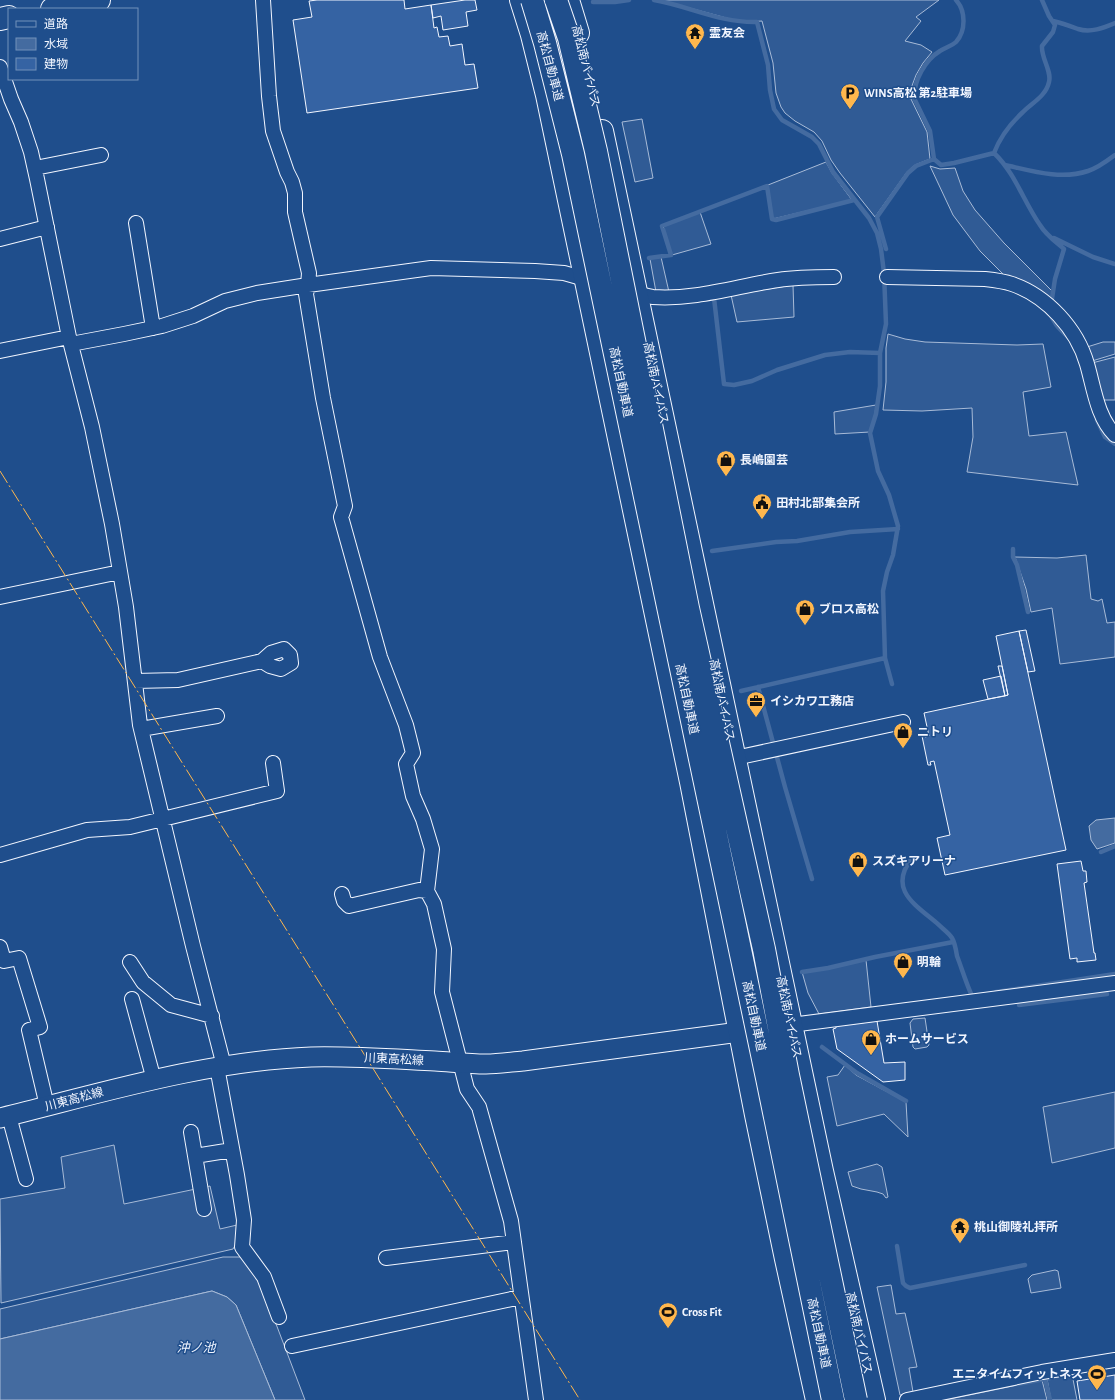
<svg xmlns="http://www.w3.org/2000/svg" width="1115" height="1400" viewBox="0 0 1115 1400" font-family="'Alegreya Sans','Noto Sans JP',sans-serif">
<style>
.built{fill:#305b95;stroke:#a8bbd7}
.water{fill:#446ba0;stroke:#a8bbd7}
.lines{fill:none;stroke-linecap:round;stroke-linejoin:round}
.stream{stroke:#446ba0;stroke-width:4.5}
.building{fill:#3563a3;stroke:#f2f6ff}
.street-casing{stroke:#f2f6ff;stroke-width:16}
.secondary-casing{stroke:#f2f6ff;stroke-width:21}
.highway-casing{stroke:#f2f6ff;stroke-width:24}
.street{stroke:#1f4e8c;stroke-width:14}
.secondary{stroke:#1f4e8c;stroke-width:19}
.highway{stroke:#1f4e8c;stroke-width:22}
.highway-bridge-casing{stroke:#f2f6ff;stroke-width:24;stroke-linecap:butt}
.highway-bridge{stroke:#1f4e8c;stroke-width:22}
.power{stroke:#ffb74d;stroke-width:1;stroke-dasharray:14 3 2 3;stroke-linecap:butt}
.labels{text-anchor:middle;dominant-baseline:central;stroke-width:3;stroke-linejoin:round;paint-order:stroke}
.poi-label{font-size:12px;font-weight:bold;fill:#f2f6ff;stroke:#1f4e8c;text-anchor:start}
.street-label{font-size:12px;fill:#f2f6ff;stroke:#1f4e8c}
.water-label{font-size:13px;font-style:italic;fill:#f2f6ff;stroke:#1f4e8c}
</style>
<rect width="100%" height="100%" fill="#1f4e8c"/>
<!-- built -->
<path class="built" d="M 660,0 L 939,0 L 916,17 L 921,21 L 905,41 L 921,45 L 932,52 L 923,63 L 916,75 L 910,91 L 910,97 L 927,132 L 930,159 L 915,165 L 907,172 L 875,217 L 840,173 L 831,160 L 822,141 L 814,132 L 795,121 L 785,113 L 781,107 L 776,93 L 773,63 L 762,21 L 746,22 L 730,19 Z
M 642,119 L 653,178 L 635,182 L 622,122 Z
M 826,162 L 832,173 L 852,200 L 773,219 L 772,217 L 768,185 Z
M 930,166 L 940,169 L 955,168 L 963,191 L 975,210 L 1004,243 L 1052,291 L 1051,300 L 1006,277 L 980,251 L 953,215 Z
M 700,212 L 711,244 L 672,255 L 663,226 Z
M 661,257 L 669,292 L 656,292 L 650,259 Z
M 793,285 L 794,317 L 737,322 L 731,295 Z
M 888,334 L 905,339 L 925,342 L 1017,345 L 1043,344 L 1051,387 L 1023,392 L 1029,436 L 1066,432 L 1078,485 L 967,472 L 973,437 L 972,408 L 922,411 L 883,410 L 886,382 L 886,348 Z
M 1103,342 L 1115,342 L 1115,354 L 1092,361 L 1087,347 Z
M 1115,357 L 1115,400 L 1102,400 L 1092,363 Z
M 876,405 L 875,414 L 870,432 L 835,434 L 834,412 Z
M 1086,555 L 1091,599 L 1098,601 L 1102,599 L 1107,623 L 1115,622 L 1115,657 L 1060,664 L 1052,608 L 1031,612 L 1026,589 L 1015,557 L 1057,558 Z
M 866,960 L 871,1007 L 819,1014 L 808,993 L 802,972 L 828,969 Z
M 925,1018 L 929,1045 L 927,1047 L 915,1049 L 913,1047 L 910,1023 L 913,1019 Z
M 845,1065 L 856,1075 L 906,1102 L 908,1137 L 884,1114 L 837,1126 L 827,1077 L 838,1075 Z
M 1115,1092 L 1115,1148 L 1052,1163 L 1043,1107 Z
M 114,1145 L 124,1204 L 210,1186 L 220,1229 L 237,1225 L 237,1242 L 233,1249 L 1,1303 L 0,1199 L 65,1188 L 61,1157 Z
M 877,1164 L 882,1167 L 888,1197 L 886,1198 L 883,1194 L 877,1192 L 861,1189 L 852,1186 L 848,1172 Z
M 223,1257 L 240,1257 L 252,1269 L 265,1295 L 305,1400 L 275,1400 L 236,1305 L 227,1297 L 212,1291 L 0,1339 L 0,1309 Z
M 1055,1270 L 1058,1271 L 1061,1288 L 1031,1293 L 1028,1279 L 1032,1275 Z
M 891,1285 L 896,1314 L 905,1313 L 917,1367 L 909,1368 L 913,1392 L 900,1395 L 877,1287 Z
M 1072,1374 L 1077,1400 L 1051,1400 L 1047,1379 Z
M 1042,1380 L 1047,1400 L 945,1400 Z"/>
<!-- water -->
<path class="water" d="M 1115,818 L 1115,843 L 1097,849 L 1091,840 L 1089,826 L 1096,820 Z
M 212,1291 L 227,1297 L 236,1305 L 275,1400 L 0,1400 L 0,1339 Z"/>
<g class="lines">
<!-- stream -->
<path class="stream" d="M 654,0 C 689,6 720,23 757,22 L 768,65 L 770,90 L 774,109 L 782,120 L 812,137 L 819,144 L 833,172 L 869,218 L 877,233 L 881,249 L 884,273 L 886,324 L 880,353 L 880,386 L 876,414 L 870,433 L 878,471 L 889,495 L 898,526 L 893,555 L 887,572 L 883,591 L 885,658 L 892,684
M 956,0 C 966,11 966,31 956,42 C 952,46 944,48 940,51 C 925,60 914,80 914,98 L 930,131 L 934,159 L 941,165 L 954,163 L 994,153
M 1042,0 L 1049,16 L 1055,25 L 1053,32 L 1042,46 C 1041,58 1052,71 1049,82 C 1046,96 1032,103 1023,112 C 1011,123 1000,137 994,153 C 1015,173 1024,202 1040,225 C 1046,235 1056,242 1064,249 L 1055,279 L 1051,305
M 593,2 L 615,2 L 629,0
M 1053,21 C 1062,23 1070,26 1078,29 C 1091,33 1103,28 1115,23
M 1005,165 C 1032,171 1061,180 1088,171 C 1098,168 1107,161 1115,155
M 1054,238 L 1093,257 L 1115,264
M 886,249 L 877,217 L 908,173 L 916,166 L 934,159
M 649,258 L 671,255 L 662,226 L 767,186 L 772,219 L 776,220 L 854,200
M 714,298 L 724,384 L 734,385 L 752,381 L 777,370 L 825,355 L 850,352 L 880,353
M 1050,312 C 1053,324 1061,330 1069,338
M 1097,420 L 1105,437 L 1115,444
M 1013,549 L 1013,557 L 1017,565 L 1028,612
M 712,551 L 776,542 L 797,541 L 850,532 L 898,529
M 758,687 L 785,787 L 812,879
M 741,691 L 885,658
M 1101,852 L 1115,846
M 912,858 C 887,890 916,905 939,925 C 943,929 949,933 952,938 C 955,943 956,950 957,956 C 962,969 966,983 972,996
M 802,972 L 828,968 L 875,957 L 953,942
M 996,992 L 1115,974
M 1019,1005 L 1107,994
M 822,1047 L 857,1073 L 906,1101
M 897,1246 L 903,1283 L 906,1286 L 910,1288 L 1025,1265
M 1045,1379 L 1050,1400
M 1018,1384 L 1050,1378"/>
</g>
<!-- building -->
<path class="building" d="M 317,0 L 404,0 L 405,9 L 431,5 L 434,28 L 437,27 L 439,37 L 448,36 L 450,46 L 462,44 L 465,65 L 474,64 L 478,88 L 307,113 L 293,20 L 312,17 L 309,1 Z
M 465,0 L 475,0 L 477,10 L 466,12 L 468,26 L 443,30 L 441,16 L 433,18 L 431,5 Z
M 1026,630 L 1035,671 L 1028,672 L 1019,631 Z
M 1019,631 L 1066,850 L 945,875 L 937,838 L 950,835 L 934,761 L 930,762 L 931,765 L 928,765 L 922,736 L 924,735 L 925,737 L 929,736 L 924,713 L 1008,695 L 996,636 Z
M 998,666 L 1002,666 L 1008,695 L 1005,696 Z
M 1001,676 L 1005,696 L 988,699 L 983,680 Z
M 1081,861 L 1083,871 L 1086,871 L 1087,882 L 1084,883 L 1094,953 L 1095,953 L 1096,960 L 1077,962 L 1077,958 L 1070,959 L 1057,864 Z
M 877,1021 L 884,1063 L 905,1062 L 905,1080 L 883,1082 L 837,1049 L 833,1029 L 836,1028 L 836,1026 Z
M 1115,1375 L 1115,1400 L 1080,1400 L 1077,1381 Z"/>
<g class="lines">
<!-- street casing -->
<g class="street-casing">
<path id="street" d="M 263,0 L 269,96 L 273,131 L 287,172 L 292,182 L 295,193 L 295,212 L 309,273 L 308,285 L 306,294 L 323,398 L 345,506 L 341,517 L 380,657 L 406,725 L 413,753 L 406,764 L 413,796 L 423,819 L 432,849 L 427,891 L 434,904 L 444,949 L 442,992 L 467,1089 L 479,1107 L 511,1221 L 536,1400
M 0,67 L 11,99 L 21,122 L 31,152 L 37,179 L 69,337 L 92,427 L 112,524 L 126,607 L 140,725 L 193,946 L 224,1066
M 35,168 L 101,155
M 136,223 L 153,328
M 0,239 L 47,227
M 887,277 L 985,279 C 994,280 1003,281 1012,284 C 1047,296 1077,329 1087,364 C 1094,388 1097,417 1115,435
M 629,291 C 637,293 645,296 653,297 C 696,300 737,286 778,280 C 797,277 815,277 834,277
M 71,344 L 124,334 L 162,326 L 193,316 L 225,301 L 257,293 L 308,285 L 431,268 L 535,271 L 564,273 L 592,281
M 0,351 L 69,337
M 0,597 L 120,572
M 135,681 L 178,680 L 262,661 L 271,653 L 284,649 L 290,655 L 291,663 L 281,669 L 270,666 L 262,661
M 141,729 L 217,716
M 735,758 L 903,722
M 0,855 L 87,830 L 130,827 L 277,791 L 273,763
M 342,894 L 344,901 L 349,906 L 419,890 L 427,891
M 0,947 L 4,961 L 19,958 L 40,1027 L 29,1030 L 47,1106
M 130,962 L 143,982 L 171,1005 L 212,1016
M 132,999 L 154,1080
M 791,1025 L 1115,983
M 217,1067 L 237,1175 L 244,1220 L 242,1247 L 264,1277 L 279,1317
M 9,1116 L 26,1179
M 191,1132 L 204,1209
M 195,1156 L 232,1150
M 386,1258 L 514,1242
M 292,1346 L 521,1297
M 907,1400 L 1042,1372 L 1115,1360"/>
</g>
<!-- secondary casing -->
<g class="secondary-casing">
<path id="secondary" d="M 0,1118 C 102,1093 205,1061 311,1057 C 352,1056 394,1059 435,1061 C 452,1062 469,1064 486,1064 C 498,1064 511,1062 523,1061 L 754,1030"/>
</g>
<!-- highway casing -->
<g class="highway-casing">
<path id="highway" d="M 521,0 L 532,35 L 547,95 L 691,782 L 756,1115 L 786,1259 L 817,1400
M 568,0 L 578,33
M 52,9 L 99,0
M 0,19 L 9,17
M 602,131 L 822,1171 L 874,1400"/>
</g>
<!-- street -->
<use href="#street" class="street"/>
<!-- secondary -->
<use href="#secondary" class="secondary"/>
<!-- highway -->
<use href="#highway" class="highway"/>
<!-- highway-bridge casing -->
<g class="highway-bridge-casing">
<path id="highway-bridge" d="M 532,0 L 545,43 L 573,154 L 767,1078 L 833,1400
M 556,0 L 569,38 L 596,151 L 688,608 L 764,949 L 788,1075 L 856,1400"/>
</g>
<!-- highway-bridge -->
<use href="#highway-bridge" class="highway-bridge"/>
<!-- power -->
<path class="power" d="M 0,471 L 580,1400"/>
</g>
<!-- icons -->
<defs>
<g id="temple-pin" transform="scale(1)"><path d="M0 17L-7.5 6A9.5 9.5 0 1 1 7.5 6Z" fill="#ffb74d" stroke="#1f4e8c"/><path d="M0-6L5-2H3V0L6.5 2.5H4V6H1.5V3h-3V6H-4V2.5H-6.5L-3 0V-2H-5Z" fill="#111"/></g>
<g id="parking-pin" transform="scale(1)"><path d="M0 17L-7.5 6A9.5 9.5 0 1 1 7.5 6Z" fill="#ffb74d" stroke="#1f4e8c"/><path d="M-3.5-5.5H1a3.5 3.5 0 0 1 0 7H-1V5.5H-3.5ZM-1-3.4V-.6H.8a1.4 1.4 0 0 0 0-2.8Z" fill="#111"/></g>
<g id="shop-pin" transform="scale(1)"><path d="M0 17L-7.5 6A9.5 9.5 0 1 1 7.5 6Z" fill="#ffb74d" stroke="#1f4e8c"/><path d="M-5-2.5h2.3a2.7 3.5 0 0 1 5.4 0H5L5.5 6h-11ZM-1.5-2.5h3a1.5 2.3 0 0 0-3 0Z" fill="#111"/></g>
<g id="civic-pin" transform="scale(1)"><path d="M0 17L-7.5 6A9.5 9.5 0 1 1 7.5 6Z" fill="#ffb74d" stroke="#1f4e8c"/><path d="M-.6-6.5H3V-4.5H.6V-3L4-1V1h2V6H-6V1h2V-1L-.6-3ZM-1.2 2.5V6h2.4V2.5Z" fill="#111"/></g>
<g id="office-pin" transform="scale(1)"><path d="M0 17L-7.5 6A9.5 9.5 0 1 1 7.5 6Z" fill="#ffb74d" stroke="#1f4e8c"/><path d="M-6-3h4V-5.5h4V-3h4V5H-6ZM-1-4.5V-3h2v-1.5ZM-6 0V1H6V0Z" fill="#111"/></g>
<g id="stadium-pin" transform="scale(1)"><path d="M0 17L-7.5 6A9.5 9.5 0 1 1 7.5 6Z" fill="#ffb74d" stroke="#1f4e8c"/><path d="M0-5a6.5 5 0 1 0 0 10a6.5 5 0 1 0 0-10ZM-3.5-1.8h7v3.6h-7Z" fill="#111"/></g>
</defs>
<g fill-rule="evenodd">
<use href="#temple-pin" x="695" y="33"/>
<use href="#parking-pin" x="850" y="93"/>
<use href="#shop-pin" x="726" y="460"/>
<use href="#civic-pin" x="762" y="503"/>
<use href="#shop-pin" x="805" y="609"/>
<use href="#office-pin" x="756" y="701"/>
<use href="#shop-pin" x="903" y="732"/>
<use href="#shop-pin" x="858" y="861"/>
<use href="#shop-pin" x="903" y="962"/>
<use href="#shop-pin" x="871" y="1039"/>
<use href="#temple-pin" x="960" y="1227"/>
<use href="#stadium-pin" x="668" y="1312"/>
<use href="#stadium-pin" x="1097" y="1374"/>
</g>
<g class="labels">
<!-- poi labels -->
<g class="poi-label">
<text x="709" y="33">霊友会</text>
<text x="864" y="93">WINS高松 第2駐車場</text>
<text x="740" y="460">長嶋園芸</text>
<text x="776" y="503">田村北部集会所</text>
<text x="819" y="609">ブロス高松</text>
<text x="770" y="701">イシカワ工務店</text>
<text x="917" y="732">ニトリ</text>
<text x="872" y="861">スズキアリーナ</text>
<text x="917" y="962">明輪</text>
<text x="885" y="1039">ホームサービス</text>
<text x="974" y="1227">桃山御陵礼拝所</text>
<text x="682" y="1312">Cross Fit</text>
<text x="1083" y="1374" text-anchor="end">エニタイムフィットネス</text>
</g>
<!-- street labels -->
<g class="street-label">
<text transform="translate(550 66) rotate(75)">高松自動車道</text>
<text transform="translate(586 66) rotate(76)">高松南バイパス</text>
<text transform="translate(621 382) rotate(78)">高松自動車道</text>
<text transform="translate(656 383) rotate(78)">高松南バイパス</text>
<text transform="translate(687 699) rotate(78)">高松自動車道</text>
<text transform="translate(722 700) rotate(78)">高松南バイパス</text>
<text transform="translate(754 1016) rotate(78)">高松自動車道</text>
<text transform="translate(789 1017) rotate(78)">高松南バイパス</text>
<text transform="translate(394 1059) rotate(3)">川東高松線</text>
<text transform="translate(74 1099) rotate(-15)">川東高松線</text>
<text transform="translate(819 1333) rotate(78)">高松自動車道</text>
<text transform="translate(859 1333) rotate(77)">高松南バイパス</text>
</g>
<!-- water labels -->
<g class="water-label">
<text x="196" y="1348">沖ノ池</text>
</g>
</g>
<!-- legend -->
<rect x="8" y="8" width="130" height="72" fill="#1f4e8c" stroke="#7391ba"/>
<rect x="16" y="21" width="20" height="6" fill="#1f4e8c" stroke="#7391ba"/>
<text x="44" y="28" font-size="12" fill="#f2f6ff">道路</text>
<rect x="16" y="38" width="20" height="12" fill="#446ba0" stroke="#7391ba"/>
<text x="44" y="48" font-size="12" fill="#f2f6ff">水域</text>
<rect x="16" y="58" width="20" height="12" fill="#3563a3" stroke="#7391ba"/>
<text x="44" y="68" font-size="12" fill="#f2f6ff">建物</text>
</svg>
